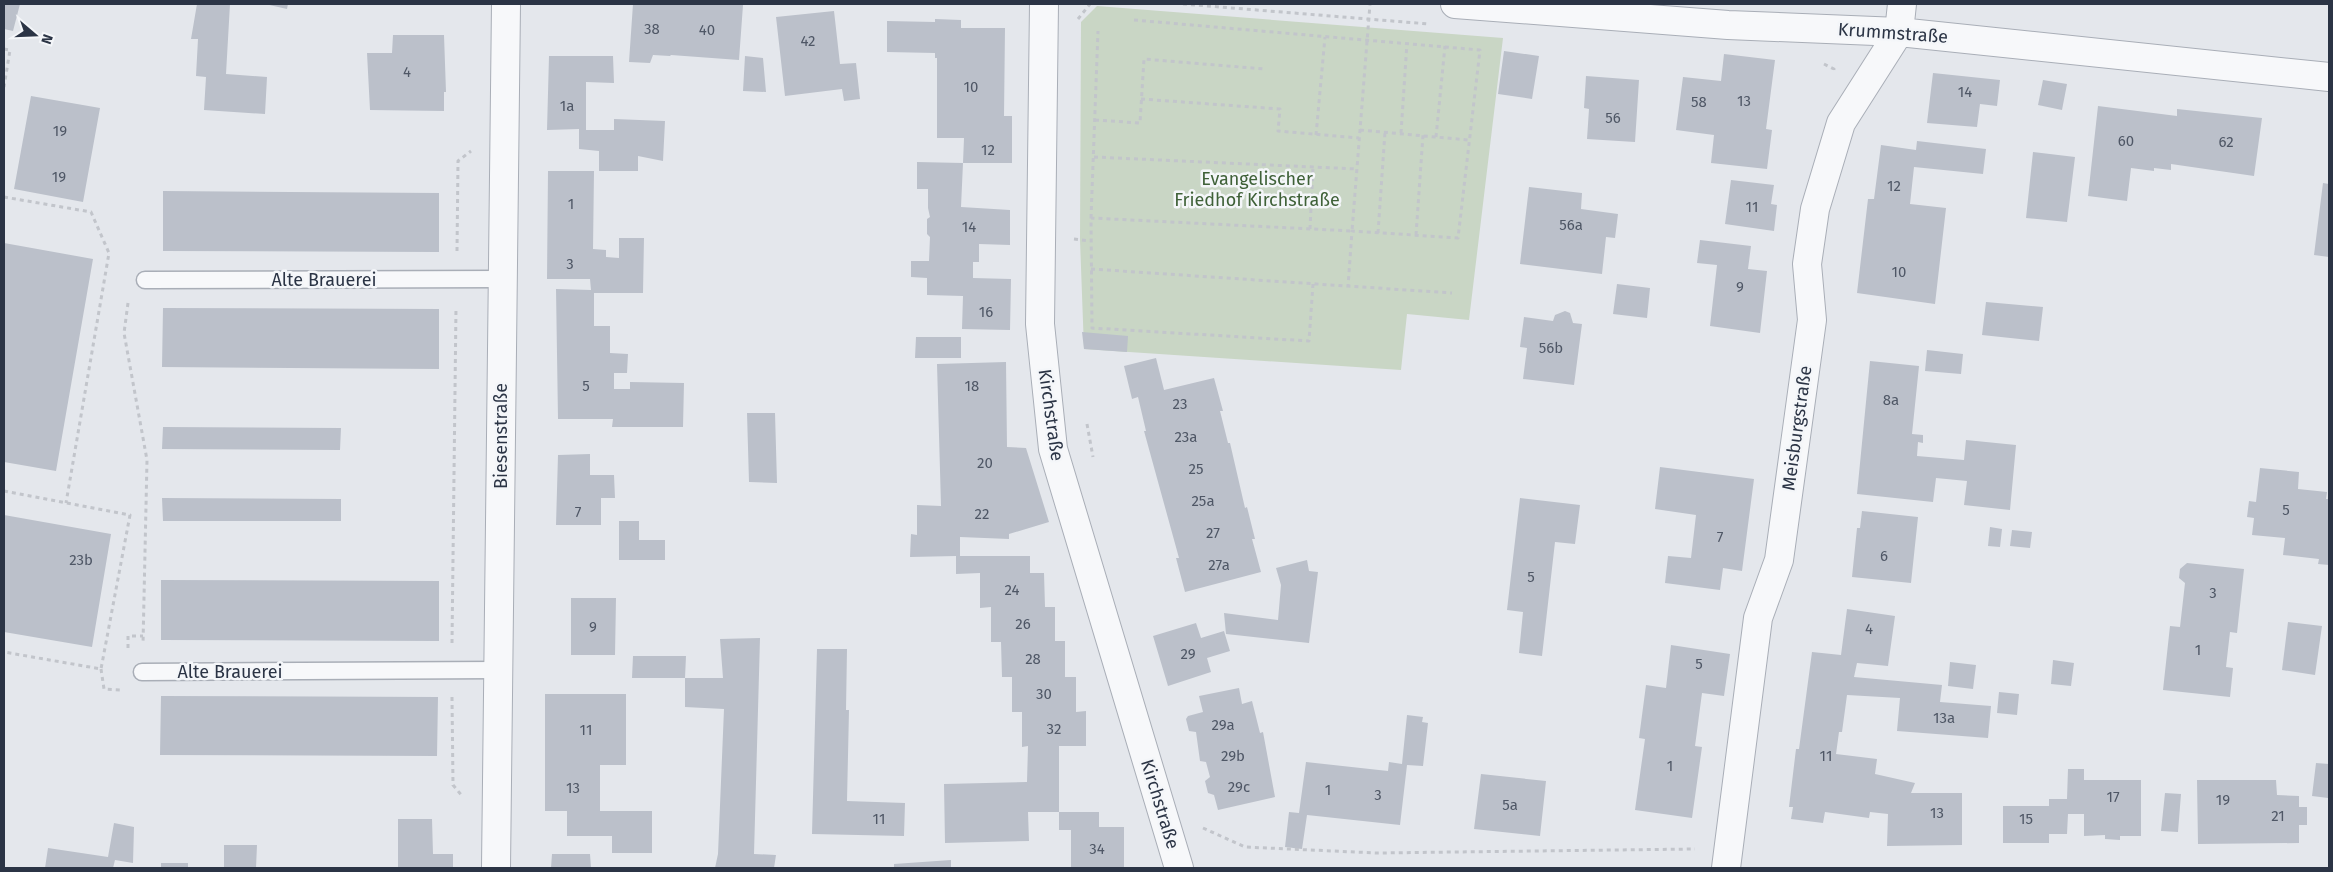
<svg xmlns="http://www.w3.org/2000/svg" width="2333" height="872" viewBox="0 0 2333 872" font-family="'Fira Sans',sans-serif">
<style>
.green{fill:#c9d6c5}
.building{fill:#bbc0ca}
.lines{fill:none;stroke-linecap:round;stroke-linejoin:round}
.service-casing{stroke:#a9aeb7;stroke-width:19}
.minor-casing{stroke:#a9aeb7;stroke-width:30}
.path{stroke:#c2c5cb;stroke-width:3;stroke-dasharray:4 4;stroke-linecap:butt}
.service{stroke:#f7f8fa;stroke-width:16}
.minor{stroke:#f7f8fa;stroke-width:28}
.labels{text-anchor:middle;dominant-baseline:central;stroke-width:5;stroke-linejoin:round;paint-order:stroke}
.number-label{font-size:15px;fill:#4f5766}
.street-label{font-size:18px;fill:#2b3445;stroke:#f4f6f9}
.park-label{font-size:18px;fill:#3f6138;stroke:#f4f6f9}
</style>
<rect width="100%" height="100%" fill="#e4e7ec"/>
<!-- green -->
<path class="green" d="M 1097,6 L 1503,38 L 1469,320 L 1407,314 L 1401,370 L 1084,349 L 1080,240 L 1081,22 Z"/>
<!-- building -->
<path class="building" d="M 4,4 L 20,4 L 13,31 L 4,29 Z
M 197,4 L 230,4 L 226,74 L 267,77 L 265,114 L 204,110 L 206,77 L 196,76 L 198,39 L 191,39 Z
M 265,4 L 288,4 L 287,9 Z
M 633,4 L 743,5 L 739,60 L 671,55 L 670,56 L 653,55 L 650,63 L 629,62 Z
M 834,11 L 840,64 L 856,63 L 860,99 L 844,101 L 842,89 L 785,96 L 776,17 Z
M 935,19 L 961,20 L 961,28 L 1005,28 L 1004,116 L 1012,116 L 1012,163 L 963,163 L 964,138 L 937,138 L 937,58 L 935,58 L 935,53 L 887,52 L 887,21 L 935,22 Z
M 393,35 L 444,35 L 446,92 L 444,92 L 444,111 L 370,110 L 367,53 L 392,53 Z
M 1504,51 L 1539,56 L 1532,99 L 1498,94 Z
M 1724,54 L 1775,60 L 1766,129 L 1772,130 L 1767,169 L 1711,163 L 1714,135 L 1676,130 L 1683,77 L 1721,81 Z
M 549,56 L 613,56 L 614,83 L 586,82 L 586,130 L 614,130 L 614,119 L 665,121 L 663,161 L 638,156 L 638,171 L 599,171 L 599,151 L 579,149 L 579,129 L 547,130 Z
M 745,56 L 763,58 L 766,92 L 743,91 Z
M 1933,73 L 2000,80 L 1997,106 L 1980,104 L 1977,127 L 1927,123 Z
M 1586,76 L 1639,80 L 1635,142 L 1587,139 L 1589,109 L 1584,108 Z
M 2043,80 L 2067,84 L 2062,110 L 2038,105 Z
M 31,96 L 100,108 L 83,202 L 14,189 Z
M 2098,106 L 2177,116 L 2177,109 L 2262,118 L 2254,176 L 2171,164 L 2171,170 L 2154,168 L 2154,171 L 2131,168 L 2127,201 L 2088,196 Z
M 1917,141 L 1986,149 L 1983,174 L 1914,167 L 1910,204 L 1946,208 L 1935,304 L 1857,293 L 1868,199 L 1874,199 L 1881,145 L 1916,150 Z
M 2033,152 L 2075,157 L 2067,222 L 2026,218 Z
M 917,162 L 963,163 L 961,207 L 1010,210 L 1010,245 L 979,244 L 979,262 L 973,262 L 973,278 L 1011,279 L 1010,330 L 962,329 L 963,296 L 927,295 L 927,278 L 911,277 L 911,261 L 929,261 L 930,237 L 927,234 L 927,219 L 930,217 L 928,208 L 928,189 L 917,189 Z
M 548,171 L 594,171 L 593,249 L 606,250 L 606,257 L 619,258 L 619,238 L 644,238 L 643,293 L 594,293 L 594,326 L 610,326 L 610,353 L 628,354 L 627,373 L 614,373 L 614,389 L 630,389 L 630,382 L 684,383 L 683,427 L 612,427 L 613,419 L 558,419 L 556,289 L 591,290 L 590,279 L 547,279 Z
M 1731,180 L 1774,185 L 1771,204 L 1777,205 L 1774,231 L 1725,224 Z
M 2323,183 L 2329,184 L 2329,257 L 2314,255 Z
M 1529,187 L 1582,193 L 1581,209 L 1618,214 L 1615,238 L 1606,237 L 1602,274 L 1520,264 Z
M 163,191 L 439,193 L 439,252 L 163,251 Z
M 1700,240 L 1751,246 L 1748,269 L 1767,271 L 1760,333 L 1710,326 L 1717,265 L 1697,263 Z
M 4,243 L 93,259 L 56,471 L 4,462 Z
M 1617,284 L 1650,288 L 1647,318 L 1613,314 Z
M 1986,302 L 2043,307 L 2039,341 L 1982,335 Z
M 163,308 L 439,309 L 439,369 L 162,367 Z
M 1565,311 L 1570,313 L 1573,323 L 1582,324 L 1574,385 L 1523,379 L 1527,348 L 1520,347 L 1524,317 L 1553,321 L 1555,315 Z
M 1082,332 L 1128,336 L 1127,352 L 1084,349 Z
M 916,337 L 961,337 L 961,358 L 915,358 Z
M 1927,350 L 1963,354 L 1961,374 L 1925,371 Z
M 1156,358 L 1164,390 L 1214,378 L 1223,411 L 1220,411 L 1228,443 L 1230,443 L 1245,508 L 1247,507 L 1255,539 L 1252,539 L 1261,572 L 1185,592 L 1176,558 L 1179,558 L 1144,431 L 1146,431 L 1138,397 L 1132,399 L 1124,366 Z
M 1870,361 L 1919,366 L 1912,434 L 1923,435 L 1923,443 L 1918,442 L 1917,456 L 1964,460 L 1966,440 L 2016,445 L 2010,510 L 1964,505 L 1967,481 L 1936,478 L 1933,502 L 1857,494 Z
M 1006,362 L 1007,447 L 1026,448 L 1049,522 L 1009,534 L 1009,539 L 960,537 L 960,556 L 1030,556 L 1030,573 L 1044,573 L 1045,607 L 1055,607 L 1055,641 L 1065,641 L 1065,677 L 1076,677 L 1076,712 L 1086,711 L 1086,746 L 1059,746 L 1059,812 L 1028,812 L 1029,841 L 945,843 L 944,784 L 1027,782 L 1028,746 L 1022,747 L 1022,712 L 1012,712 L 1012,677 L 1002,677 L 1001,642 L 991,642 L 991,607 L 980,608 L 980,573 L 956,574 L 956,556 L 910,557 L 911,534 L 917,535 L 917,505 L 941,506 L 937,364 Z
M 747,413 L 775,413 L 777,483 L 749,482 Z
M 163,427 L 341,428 L 340,450 L 162,449 Z
M 590,454 L 590,475 L 614,475 L 615,498 L 601,498 L 601,525 L 556,525 L 558,455 Z
M 1660,467 L 1754,479 L 1742,571 L 1723,568 L 1720,590 L 1665,583 L 1668,556 L 1691,558 L 1696,515 L 1655,509 Z
M 2260,468 L 2299,472 L 2298,489 L 2327,492 L 2326,499 L 2329,499 L 2329,565 L 2318,564 L 2319,559 L 2283,555 L 2285,538 L 2252,535 L 2254,518 L 2247,517 L 2249,501 L 2256,502 Z
M 162,498 L 341,499 L 341,521 L 163,521 Z
M 1520,498 L 1580,505 L 1575,544 L 1555,542 L 1542,656 L 1519,653 L 1523,612 L 1507,610 Z
M 1862,511 L 1918,517 L 1911,583 L 1852,577 L 1857,528 L 1860,528 Z
M 4,515 L 111,534 L 92,647 L 4,632 Z
M 619,521 L 639,521 L 639,540 L 665,540 L 665,560 L 619,560 Z
M 1990,527 L 2002,529 L 2000,547 L 1988,546 Z
M 2012,530 L 2032,532 L 2030,548 L 2010,546 Z
M 1307,560 L 1309,571 L 1318,572 L 1309,643 L 1226,634 L 1224,613 L 1278,620 L 1281,585 L 1276,568 Z
M 2187,563 L 2244,569 L 2237,633 L 2230,632 L 2226,667 L 2233,668 L 2230,697 L 2163,690 L 2170,626 L 2180,627 L 2185,583 L 2179,578 L 2180,569 Z
M 161,580 L 439,581 L 439,641 L 161,640 Z
M 571,598 L 616,598 L 615,655 L 571,655 Z
M 1847,609 L 1895,616 L 1888,666 L 1857,663 L 1854,677 L 1942,685 L 1940,702 L 1991,706 L 1988,738 L 1897,731 L 1900,698 L 1847,695 L 1842,732 L 1839,732 L 1836,754 L 1877,759 L 1875,774 L 1915,783 L 1911,793 L 1962,793 L 1962,845 L 1887,846 L 1888,814 L 1870,812 L 1869,818 L 1825,812 L 1823,823 L 1791,819 L 1793,807 L 1789,807 L 1796,749 L 1799,749 L 1812,652 L 1841,655 Z
M 2288,622 L 2322,626 L 2315,675 L 2282,670 Z
M 1196,623 L 1201,638 L 1224,631 L 1230,651 L 1207,658 L 1211,672 L 1168,686 L 1153,636 Z
M 760,638 L 754,854 L 776,855 L 774,868 L 715,868 L 718,854 L 724,709 L 685,707 L 685,678 L 723,678 L 720,639 Z
M 1671,645 L 1730,654 L 1724,696 L 1702,693 L 1695,746 L 1702,747 L 1692,818 L 1635,810 L 1645,739 L 1639,738 L 1646,685 L 1666,688 Z
M 817,649 L 847,649 L 846,710 L 849,710 L 847,801 L 905,803 L 904,836 L 812,834 Z
M 633,656 L 686,656 L 685,678 L 632,678 Z
M 2053,660 L 2074,663 L 2071,686 L 2051,684 Z
M 1950,662 L 1976,665 L 1973,689 L 1948,686 Z
M 1239,688 L 1242,704 L 1252,701 L 1260,733 L 1263,732 L 1275,797 L 1218,810 L 1214,795 L 1208,793 L 1205,781 L 1210,777 L 1206,762 L 1200,761 L 1196,732 L 1189,731 L 1186,719 L 1188,716 L 1203,712 L 1199,696 Z
M 1999,692 L 2019,694 L 2017,715 L 1997,713 Z
M 545,694 L 626,694 L 626,765 L 600,765 L 600,811 L 652,811 L 652,853 L 612,853 L 612,836 L 567,836 L 567,811 L 545,811 Z
M 161,696 L 438,697 L 437,756 L 160,755 Z
M 1407,715 L 1423,717 L 1422,722 L 1428,723 L 1423,766 L 1407,765 L 1400,825 L 1307,815 L 1302,849 L 1285,847 L 1289,812 L 1299,813 L 1306,762 L 1388,771 L 1389,762 L 1402,764 Z
M 2316,763 L 2329,764 L 2328,798 L 2312,796 Z
M 2068,769 L 2084,769 L 2084,780 L 2141,780 L 2141,836 L 2120,836 L 2120,840 L 2105,839 L 2105,835 L 2084,836 L 2084,814 L 2068,814 L 2067,834 L 2049,834 L 2049,843 L 2003,843 L 2003,806 L 2049,806 L 2049,799 L 2067,799 Z
M 1481,774 L 1546,781 L 1540,836 L 1474,829 Z
M 2197,780 L 2276,780 L 2277,795 L 2299,796 L 2299,807 L 2307,807 L 2307,825 L 2299,825 L 2299,843 L 2198,844 Z
M 2165,793 L 2181,794 L 2178,832 L 2161,831 Z
M 1059,812 L 1099,812 L 1099,827 L 1124,827 L 1124,868 L 1071,868 L 1071,830 L 1059,830 Z
M 398,819 L 432,819 L 433,854 L 453,854 L 453,868 L 398,868 Z
M 114,823 L 134,827 L 133,863 L 115,860 L 113,868 L 45,868 L 48,848 L 108,857 Z
M 224,845 L 257,845 L 256,868 L 224,868 Z
M 552,854 L 590,854 L 591,868 L 551,868 Z
M 951,860 L 951,868 L 894,868 L 894,864 Z
M 161,863 L 188,863 L 188,868 L 161,868 Z"/>
<g class="lines">
<!-- service casing -->
<g class="service-casing">
<path id="service" d="M 145,280 L 503,279
M 142,672 L 498,670"/>
</g>
<!-- minor casing -->
<g class="minor-casing">
<path id="minor" d="M 1044,4 L 1040,324 L 1053,449 L 1179,868
M 1455,4 L 1728,25 L 1899,32 L 2329,77
M 496,868 L 506,4
M 1726,868 L 1758,618 L 1779,560 L 1812,320 L 1807,264 L 1815,209 L 1841,123 L 1899,32 L 1902,4"/>
</g>
<!-- path -->
<path class="path" d="M 1183,4 L 1429,24
M 1078,19 L 1090,4
M 1134,20 L 1480,50 L 1458,238 L 1352,231 L 1348,287
M 4,49 L 10,50 L 4,87
M 1824,64 L 1834,69 L 1833,72
M 1141,99 L 1280,109 L 1278,131 L 1359,138
M 1095,120 L 1140,123 L 1144,59 L 1264,69
M 1360,130 L 1468,140
M 1401,133 L 1407,43
M 1316,135 L 1325,37
M 1436,137 L 1445,46
M 1094,157 L 1357,169
M 4,197 L 91,212 L 109,253 L 66,503
M 1091,218 L 1098,31
M 1310,229 L 1313,167
M 1378,233 L 1385,132
M 1416,235 L 1423,135
M 1074,239 L 1091,241
M 457,251 L 458,161 L 471,151
M 1091,269 L 1452,293
M 1313,284 L 1309,341 L 1092,328 L 1091,218 L 1352,231 L 1370,4
M 128,303 L 124,333 L 147,460 L 143,644
M 1087,424 L 1093,457
M 4,491 L 130,515 L 101,669 L 4,652
M 452,643 L 456,307
M 128,648 L 128,636 L 143,636
M 101,669 L 104,689 L 121,690
M 452,697 L 453,785 L 463,797
M 1203,828 L 1245,847 L 1377,853 L 1695,849"/>
<!-- service -->
<use href="#service" class="service"/>
<!-- minor -->
<use href="#minor" class="minor"/>
</g>
<g class="labels">
<!-- number labels -->
<g class="number-label">
<text x="652" y="29">38</text>
<text x="707" y="30">40</text>
<text x="808" y="41">42</text>
<text x="407" y="72">4</text>
<text x="971" y="87">10</text>
<text x="1965" y="92">14</text>
<text x="1744" y="101">13</text>
<text x="1699" y="102">58</text>
<text x="567" y="106">1a</text>
<text x="1613" y="118">56</text>
<text x="60" y="131">19</text>
<text x="2126" y="141">60</text>
<text x="2226" y="142">62</text>
<text x="988" y="150">12</text>
<text x="59" y="177">19</text>
<text x="1894" y="186">12</text>
<text x="571" y="204">1</text>
<text x="1752" y="207">11</text>
<text x="1571" y="225">56a</text>
<text x="969" y="227">14</text>
<text x="570" y="264">3</text>
<text x="1899" y="272">10</text>
<text x="1740" y="287">9</text>
<text x="986" y="312">16</text>
<text x="1551" y="348">56b</text>
<text x="586" y="386">5</text>
<text x="972" y="386">18</text>
<text x="1891" y="400">8a</text>
<text x="1180" y="404">23</text>
<text x="1186" y="437">23a</text>
<text x="985" y="463">20</text>
<text x="1196" y="469">25</text>
<text x="1203" y="501">25a</text>
<text x="2286" y="510">5</text>
<text x="578" y="512">7</text>
<text x="982" y="514">22</text>
<text x="1213" y="533">27</text>
<text x="1720" y="537">7</text>
<text x="1884" y="556">6</text>
<text x="81" y="560">23b</text>
<text x="1219" y="565">27a</text>
<text x="1531" y="577">5</text>
<text x="1012" y="590">24</text>
<text x="2213" y="593">3</text>
<text x="1023" y="624">26</text>
<text x="593" y="627">9</text>
<text x="1869" y="629">4</text>
<text x="2198" y="650">1</text>
<text x="1188" y="654">29</text>
<text x="1033" y="659">28</text>
<text x="1699" y="664">5</text>
<text x="1044" y="694">30</text>
<text x="1944" y="718">13a</text>
<text x="1223" y="725">29a</text>
<text x="1054" y="729">32</text>
<text x="586" y="730">11</text>
<text x="1233" y="756">29b</text>
<text x="1826" y="756">11</text>
<text x="1670" y="766">1</text>
<text x="1239" y="787">29c</text>
<text x="573" y="788">13</text>
<text x="1328" y="790">1</text>
<text x="1378" y="795">3</text>
<text x="2113" y="797">17</text>
<text x="2223" y="800">19</text>
<text x="1510" y="805">5a</text>
<text x="1937" y="813">13</text>
<text x="2278" y="816">21</text>
<text x="879" y="819">11</text>
<text x="2026" y="819">15</text>
<text x="1097" y="849">34</text>
</g>
<!-- street labels -->
<g class="street-label">
<text transform="translate(1893 33) rotate(4)">Krummstraße</text>
<text x="324" y="280">Alte Brauerei</text>
<text transform="translate(1051 415) rotate(82)">Kirchstraße</text>
<text transform="translate(1797 428) rotate(-82)">Meisburgstraße</text>
<text transform="translate(501 436) rotate(-90)">Biesenstraße</text>
<text x="230" y="672">Alte Brauerei</text>
<text transform="translate(1160 804) rotate(73)">Kirchstraße</text>
</g>
<!-- park labels -->
<g class="park-label">
<text x="1257" y="179">Evangelischer<tspan x="1257" dy="21">Friedhof Kirchstraße</tspan></text>
</g>
</g>
<!-- border -->
<rect width="2333" height="872" fill="none" stroke="#2b3445" stroke-width="10"/>
<!-- north arrow -->
<g transform="translate(35 35) rotate(109)" stroke="#f4f6f9" stroke-width="4" paint-order="stroke">
<path d="M0-4L9 19L0 12L-9 19Z" fill="#2b3445"/>
<text y="-8" font-size="14" font-weight="bold" text-anchor="middle" fill="#2b3445">N</text>
</g>
</svg>
